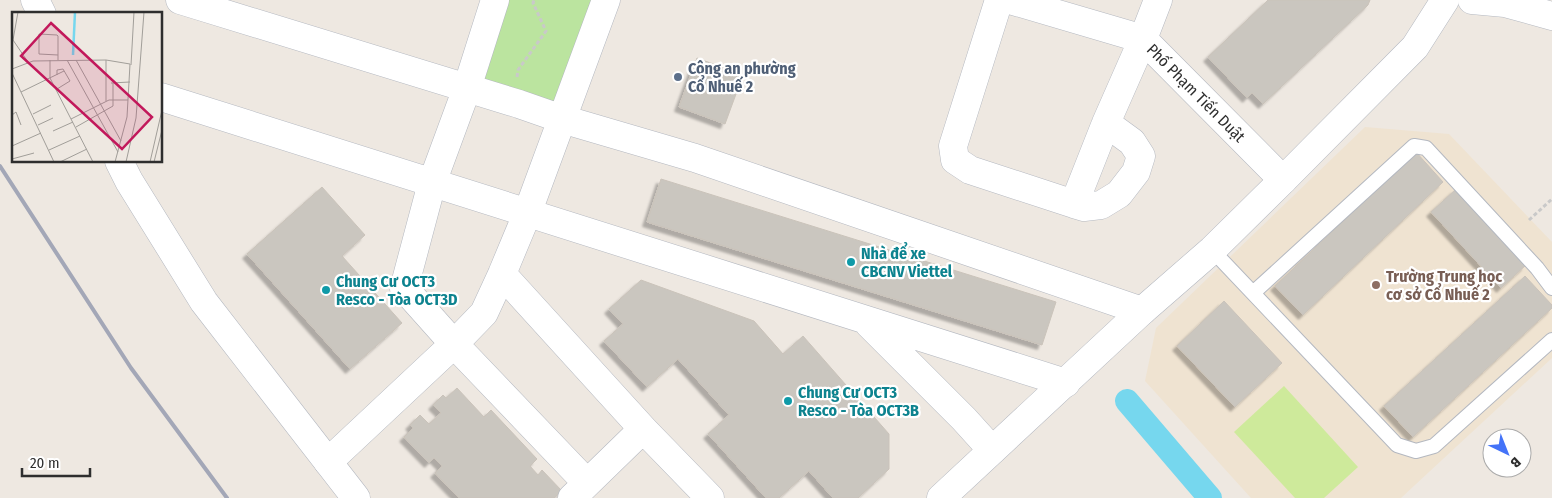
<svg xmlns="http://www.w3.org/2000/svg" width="1552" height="498" viewBox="0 0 1552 498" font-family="'Fira Sans Condensed',sans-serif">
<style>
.education{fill:#efe3d1}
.green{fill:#bbe49f}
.pitch{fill:#ceea9b}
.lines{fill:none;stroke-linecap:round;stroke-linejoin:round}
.canal{stroke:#76d7ee;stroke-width:24}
.building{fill:#cac6bf;stroke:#cac3ba;filter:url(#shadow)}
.service-casing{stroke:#b4b8c0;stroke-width:16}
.minor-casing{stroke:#b4b8c0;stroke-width:29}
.tertiary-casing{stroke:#b4b8c0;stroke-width:29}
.path{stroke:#c9c9c9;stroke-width:3;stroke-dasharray:4 2.5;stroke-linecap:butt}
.service{stroke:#fff;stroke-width:14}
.minor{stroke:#fff;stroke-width:28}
.tertiary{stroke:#fff;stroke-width:28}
.rail{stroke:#a3a7b7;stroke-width:4}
.service-dot{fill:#5c6f8a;stroke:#fff;stroke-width:2}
.culture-dot{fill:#0f9aa8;stroke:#fff;stroke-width:2}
.education-dot{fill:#8d6e63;stroke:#fff;stroke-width:2}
.labels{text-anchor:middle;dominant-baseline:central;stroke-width:4.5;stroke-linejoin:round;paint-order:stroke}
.service-label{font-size:16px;font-weight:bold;fill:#4e5e75;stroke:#fff;text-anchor:start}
.street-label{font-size:16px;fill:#2e2e2e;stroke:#fff}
.culture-label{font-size:16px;font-weight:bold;fill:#0d838f;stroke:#fff;text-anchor:start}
.education-label{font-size:16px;font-weight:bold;fill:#785e54;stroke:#fff;text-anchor:start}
.inset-river{fill:none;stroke:#76d7ee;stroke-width:2.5}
.inset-road{fill:none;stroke:#a19e99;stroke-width:1}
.view{fill:#c2185b;fill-opacity:0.15;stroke:#c2185b;stroke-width:2.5}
.inset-edge{fill:none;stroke:#2e2e2e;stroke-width:2.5}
</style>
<defs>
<filter id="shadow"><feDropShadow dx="-4.5" dy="4.5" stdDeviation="1" flood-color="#0004"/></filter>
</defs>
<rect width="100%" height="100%" fill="#eee8e1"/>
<!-- education -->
<path class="education" d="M 1365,127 L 1449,134 L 1552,242 L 1552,358 L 1401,498 L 1251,498 L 1145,381 L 1156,328 Z"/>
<!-- green -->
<path class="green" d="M 503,0 L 596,0 L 556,109 L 475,83 Z"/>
<!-- pitch -->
<path class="pitch" d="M 1284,386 L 1358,467 L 1324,498 L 1295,498 L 1234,432 Z"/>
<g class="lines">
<!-- canal -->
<path class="canal" d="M 1127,401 L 1210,498"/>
</g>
<!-- building -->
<path class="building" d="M 1268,0 L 1370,0 L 1368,5 L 1263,104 L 1252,93 L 1247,98 L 1208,57 Z
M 697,58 L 743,75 L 725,124 L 679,107 Z
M 1416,152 L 1443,182 L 1303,315 L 1275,286 Z
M 661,179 L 1056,302 L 1042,345 L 647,222 Z
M 322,187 L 365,235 L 342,256 L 402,323 L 350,369 L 247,254 Z
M 1456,189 L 1526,265 L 1501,288 L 1431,212 Z
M 1525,276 L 1552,305 L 1552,308 L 1413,437 L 1384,406 Z
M 641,280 L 754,321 L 783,354 L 803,336 L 889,434 L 889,469 L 858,498 L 833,498 L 809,471 L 779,498 L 766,498 L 708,434 L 729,415 L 678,359 L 647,387 L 604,341 L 623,324 L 609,309 Z
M 1224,301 L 1282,363 L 1235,407 L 1177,346 Z
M 457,388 L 484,417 L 491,410 L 537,459 L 530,466 L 538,475 L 542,470 L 562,491 L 554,498 L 459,498 L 435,473 L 442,466 L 434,458 L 429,463 L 404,437 L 413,428 L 410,425 L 420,415 L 429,424 L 441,413 L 433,405 L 443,395 L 446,398 Z"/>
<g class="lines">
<!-- service casing -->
<g class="service-casing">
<path id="service" d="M 1212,250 L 1397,445 L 1416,451 L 1434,446 L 1552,340
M 1253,293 L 1414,146 L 1426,148 L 1537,268 L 1552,288"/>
</g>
<!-- minor casing -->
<g class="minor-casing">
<path id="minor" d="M 180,0 L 519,104 L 562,119 L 695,158 L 1142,311
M 495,0 L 467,88 L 432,183 L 404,288 L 454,344 L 587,483
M 999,0 L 953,146 L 955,160 L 970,170 L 1074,204 L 1084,207 L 1101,205 L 1119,194 L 1136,172 L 1141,156 L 1132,142 L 1106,123
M 1010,0 L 1143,39 L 1283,180
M 1472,0 L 1505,3 L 1552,16
M 161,97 L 1066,383
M 1074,204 L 1106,123 L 1143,39 L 1158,0
M 502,274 L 643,429 L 710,498
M 869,324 L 964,419 L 992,450
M 328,462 L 454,344 L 484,313 L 502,274 L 527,214 L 606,0
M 572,498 L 643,429"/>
</g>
<!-- tertiary casing -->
<g class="tertiary-casing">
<path id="tertiary" d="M 35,0 L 42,14
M 119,161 L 129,181 L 204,302 L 356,498
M 941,498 L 1142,311 L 1212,250 L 1283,180 L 1415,47 L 1445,0"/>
</g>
<!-- path -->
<path class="path" d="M 517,77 L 518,70 L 546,31 L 533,3 L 534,0
M 1529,220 L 1552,199"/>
<!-- service -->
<use href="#service" class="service"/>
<!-- minor -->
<use href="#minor" class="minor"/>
<!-- tertiary -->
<use href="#tertiary" class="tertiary"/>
<!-- rail -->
<path class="rail" d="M 0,166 L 131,368 L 227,498"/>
</g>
<!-- markers -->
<circle class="service-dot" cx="678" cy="77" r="5"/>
<g class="culture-dot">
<circle cx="851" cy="262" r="5"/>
<circle cx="326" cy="290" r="5"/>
<circle cx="788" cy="401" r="5"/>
</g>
<circle class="education-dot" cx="1376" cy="285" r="5"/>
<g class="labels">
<!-- service labels -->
<g class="service-label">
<text x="688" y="68">Công an phường<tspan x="688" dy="18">Cổ Nhuế 2</tspan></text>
</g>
<!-- street labels -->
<g class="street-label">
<text transform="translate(1196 93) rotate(45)">Phố Phạm Tiến Duật</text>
</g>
<!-- culture labels -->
<g class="culture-label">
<text x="861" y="253">Nhà để xe<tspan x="861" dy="18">CBCNV Viettel</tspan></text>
<text x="336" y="281">Chung Cư OCT3<tspan x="336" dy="18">Resco - Tòa OCT3D</tspan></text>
<text x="798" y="392">Chung Cư OCT3<tspan x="798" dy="18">Resco - Tòa OCT3B</tspan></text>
</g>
<!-- education labels -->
<g class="education-label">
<text x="1386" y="276">Trường Trung học<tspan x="1386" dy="18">cơ sở Cổ Nhuế 2</tspan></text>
</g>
</g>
<!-- overview -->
<g transform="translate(12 12)">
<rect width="150" height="150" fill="#eee8e1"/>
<path class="inset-river" d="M 61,43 L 63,0"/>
<path class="inset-road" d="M 6,0 L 1,28 L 16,50M 46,43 L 27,42 L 27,22 L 45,23 L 46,24 L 46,48M 38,48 L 38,66 L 81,150M 55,48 L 106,140M 64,48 L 109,129M 94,48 L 94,89M 119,53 L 122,0M 0,57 L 21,49 L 94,48 L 118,52 L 115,105 L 103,150M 0,61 L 42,150M 99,71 L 118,70M 45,77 L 58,69 L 51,57 L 45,58 L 45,63M 9,80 L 52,59M 21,102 L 39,93M 0,103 L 4,100 L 9,113M 59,107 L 97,88 L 116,88M 26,113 L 41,106M 64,115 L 101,94 L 101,71M 41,119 L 61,110M 0,134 L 29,121M 37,138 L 68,124M 0,147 L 22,141M 48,150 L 75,137M 114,150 L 124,106 L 132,0M 138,150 L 150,98M 142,150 L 150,118"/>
<path class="view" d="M 39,11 L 140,105 L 110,137 L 9,44 Z"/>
<rect width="150" height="150" class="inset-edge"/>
</g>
<!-- north arrow -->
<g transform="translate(1507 453) rotate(137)"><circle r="24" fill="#ffffff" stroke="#ababab"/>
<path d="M0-4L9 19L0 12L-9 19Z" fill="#4473f8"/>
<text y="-8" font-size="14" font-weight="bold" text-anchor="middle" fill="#2e2e2e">B</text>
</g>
<!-- scale -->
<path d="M22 468v8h68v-8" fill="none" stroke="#2e2e2e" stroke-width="2.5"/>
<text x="30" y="468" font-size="15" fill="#2e2e2e" stroke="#ffffff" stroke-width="4" paint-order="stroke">20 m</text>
</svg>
